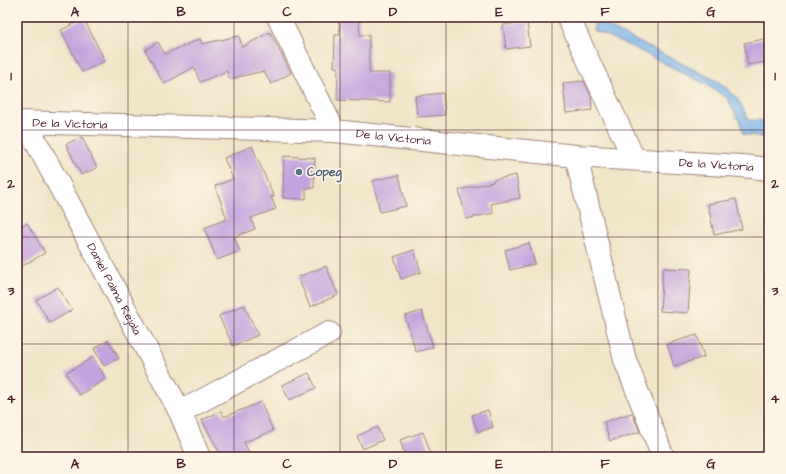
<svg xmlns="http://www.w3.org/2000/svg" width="786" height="474" viewBox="0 0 786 474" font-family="'Architects Daughter',sans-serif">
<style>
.water{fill:#79b3ea;stroke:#62698a}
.building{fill:#c4a4de}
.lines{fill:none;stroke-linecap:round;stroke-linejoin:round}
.minor-casing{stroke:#9d8279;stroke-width:24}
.major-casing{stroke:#9d8279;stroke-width:24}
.minor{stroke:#fff;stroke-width:22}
.major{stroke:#fff;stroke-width:22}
.grid{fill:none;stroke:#4a1f2b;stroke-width:1;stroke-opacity:0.55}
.service-dot{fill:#5c6f8a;stroke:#fcf5e5;stroke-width:1.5}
.labels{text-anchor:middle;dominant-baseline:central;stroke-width:3.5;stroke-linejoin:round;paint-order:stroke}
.street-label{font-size:12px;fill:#4a1f2b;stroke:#fcf5e5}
.service-label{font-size:12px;font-weight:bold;fill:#4e5e75;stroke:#fcf5e5;text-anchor:start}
.neatline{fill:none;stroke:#4a1f2b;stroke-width:1.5}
.grid-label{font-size:13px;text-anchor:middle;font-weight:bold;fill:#4a1f2b}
</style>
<rect width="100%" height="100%" fill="#fcf5e5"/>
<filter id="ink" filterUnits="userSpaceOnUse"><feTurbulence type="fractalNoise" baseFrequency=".025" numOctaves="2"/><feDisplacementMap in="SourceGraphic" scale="8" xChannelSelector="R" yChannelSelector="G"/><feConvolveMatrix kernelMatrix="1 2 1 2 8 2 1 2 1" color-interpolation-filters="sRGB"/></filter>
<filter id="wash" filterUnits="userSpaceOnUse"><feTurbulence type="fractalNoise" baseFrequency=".012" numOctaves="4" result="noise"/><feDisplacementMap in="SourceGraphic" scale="16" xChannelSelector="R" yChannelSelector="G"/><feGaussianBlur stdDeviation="0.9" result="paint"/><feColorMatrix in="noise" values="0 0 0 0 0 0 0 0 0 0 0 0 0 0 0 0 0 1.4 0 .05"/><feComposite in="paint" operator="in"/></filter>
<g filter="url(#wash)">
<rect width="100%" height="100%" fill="#f0e5c7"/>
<!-- water -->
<path class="water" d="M 595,20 L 719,82 C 734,94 742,102 748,120 L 764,120 L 769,122 L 769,138 L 743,134 L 741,125 L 727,98 L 705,84 L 634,48 L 593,30 Z"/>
<g id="blocks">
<!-- building -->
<path class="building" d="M 338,17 L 359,17 L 360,35 L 369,35 L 369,73 L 390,73 L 390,102 L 337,100 L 338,67 L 334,67 L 335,35 L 340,35 Z
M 84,19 L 105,61 L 82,72 L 61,30 Z
M 527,22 L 530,46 L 506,49 L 503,25 Z
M 270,32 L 291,73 L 271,84 L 264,71 L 229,79 L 227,71 L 200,82 L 194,67 L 164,84 L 145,50 L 158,42 L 165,54 L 200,39 L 202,44 L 239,36 L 242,47 Z
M 769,38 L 769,61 L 748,65 L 744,43 Z
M 584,81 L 591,95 L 592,110 L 566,113 L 563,83 Z
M 443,93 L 445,115 L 417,117 L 415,96 Z
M 82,137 L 97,168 L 81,175 L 66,144 Z
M 252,146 L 274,197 L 271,197 L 276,209 L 251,218 L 255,229 L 234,237 L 240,251 L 217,260 L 204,228 L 227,219 L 215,186 L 233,179 L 224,158 Z
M 284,156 L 315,158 L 314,188 L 306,188 L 306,199 L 283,198 Z
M 399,175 L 406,206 L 380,212 L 373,181 Z
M 516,175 L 520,198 L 491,204 L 493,213 L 466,219 L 459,190 L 493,182 L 493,180 Z
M 736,199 L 742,229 L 714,235 L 708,204 Z
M 27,223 L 45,253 L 17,269 L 17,229 Z
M 529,243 L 535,264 L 510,270 L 505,250 Z
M 414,250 L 421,272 L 401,279 L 394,257 Z
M 326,266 L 338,295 L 310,307 L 298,277 Z
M 663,268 L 691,269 L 688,313 L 660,311 Z
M 58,287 L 72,310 L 50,323 L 36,300 Z
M 244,305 L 258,335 L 233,346 L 219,316 Z
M 422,311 L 433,347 L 416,352 L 405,316 Z
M 697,335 L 704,357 L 674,366 L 667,344 Z
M 108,340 L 119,358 L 104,366 L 94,349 Z
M 93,357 L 106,379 L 79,395 L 66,373 Z
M 309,373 L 316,388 L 289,400 L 282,385 Z
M 261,402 L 273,431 L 244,442 L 251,457 L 222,457 L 202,420 L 221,411 L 224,417 Z
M 488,410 L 493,427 L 478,432 L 472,415 Z
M 632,413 L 640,432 L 610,441 L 604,422 Z
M 377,427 L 383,440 L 363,449 L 357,436 Z
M 423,432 L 432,457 L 406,457 L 400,440 Z"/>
</g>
</g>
<g filter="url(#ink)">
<use href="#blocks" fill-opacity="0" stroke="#9d8279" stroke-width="1"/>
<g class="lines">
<!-- minor casing -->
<g class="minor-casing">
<g id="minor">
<path d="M 278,17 L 334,131"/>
<path d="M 568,17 L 634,159"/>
<path id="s1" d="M 26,123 L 180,412 L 199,457"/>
<path d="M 576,156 L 625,360 L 663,457"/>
<path d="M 180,412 L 329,333"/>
</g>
</g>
<!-- major casing -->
<g class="major-casing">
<g id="major">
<path id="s2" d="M 17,122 L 334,131 L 576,156 L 742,166 L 769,169"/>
</g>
</g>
<!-- minor -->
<use href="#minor" class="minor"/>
<!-- major -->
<use href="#major" class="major"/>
</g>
</g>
<!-- grid -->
<path class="grid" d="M 128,17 L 128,457M 234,17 L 234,457M 340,17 L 340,457M 446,17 L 446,457M 552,17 L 552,457M 658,17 L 658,457M 17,130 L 769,130M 17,237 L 769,237M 17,344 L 769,344"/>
<!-- markers -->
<circle class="service-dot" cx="299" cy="172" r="4"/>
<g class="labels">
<!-- street labels -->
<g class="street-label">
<text stroke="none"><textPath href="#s2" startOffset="53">De la Victoria</textPath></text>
<text stroke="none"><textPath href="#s2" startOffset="377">De la Victoria</textPath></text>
<text stroke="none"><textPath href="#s2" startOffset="701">De la Victoria</textPath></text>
<text stroke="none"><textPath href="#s1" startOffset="188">Daniel Palma Rejala</textPath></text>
</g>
<!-- service labels -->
<g class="service-label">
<text x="307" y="172">Copeg</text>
</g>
</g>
<!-- margin -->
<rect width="786" height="474" fill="none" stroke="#fcf5e5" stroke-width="44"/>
<rect x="22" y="22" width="742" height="430" class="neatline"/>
<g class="grid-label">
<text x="75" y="16">A</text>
<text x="181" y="16">B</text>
<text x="287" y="16">C</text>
<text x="393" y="16">D</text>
<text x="499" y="16">E</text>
<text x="605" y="16">F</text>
<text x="711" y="16">G</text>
<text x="11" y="80">1</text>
<text x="775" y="80">1</text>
<text x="11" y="188">2</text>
<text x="775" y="188">2</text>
<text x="11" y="295">3</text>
<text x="775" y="295">3</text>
<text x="11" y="403">4</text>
<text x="775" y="403">4</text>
<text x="75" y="468">A</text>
<text x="181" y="468">B</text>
<text x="287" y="468">C</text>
<text x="393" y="468">D</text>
<text x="499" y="468">E</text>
<text x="605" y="468">F</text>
<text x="711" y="468">G</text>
</g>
</svg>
